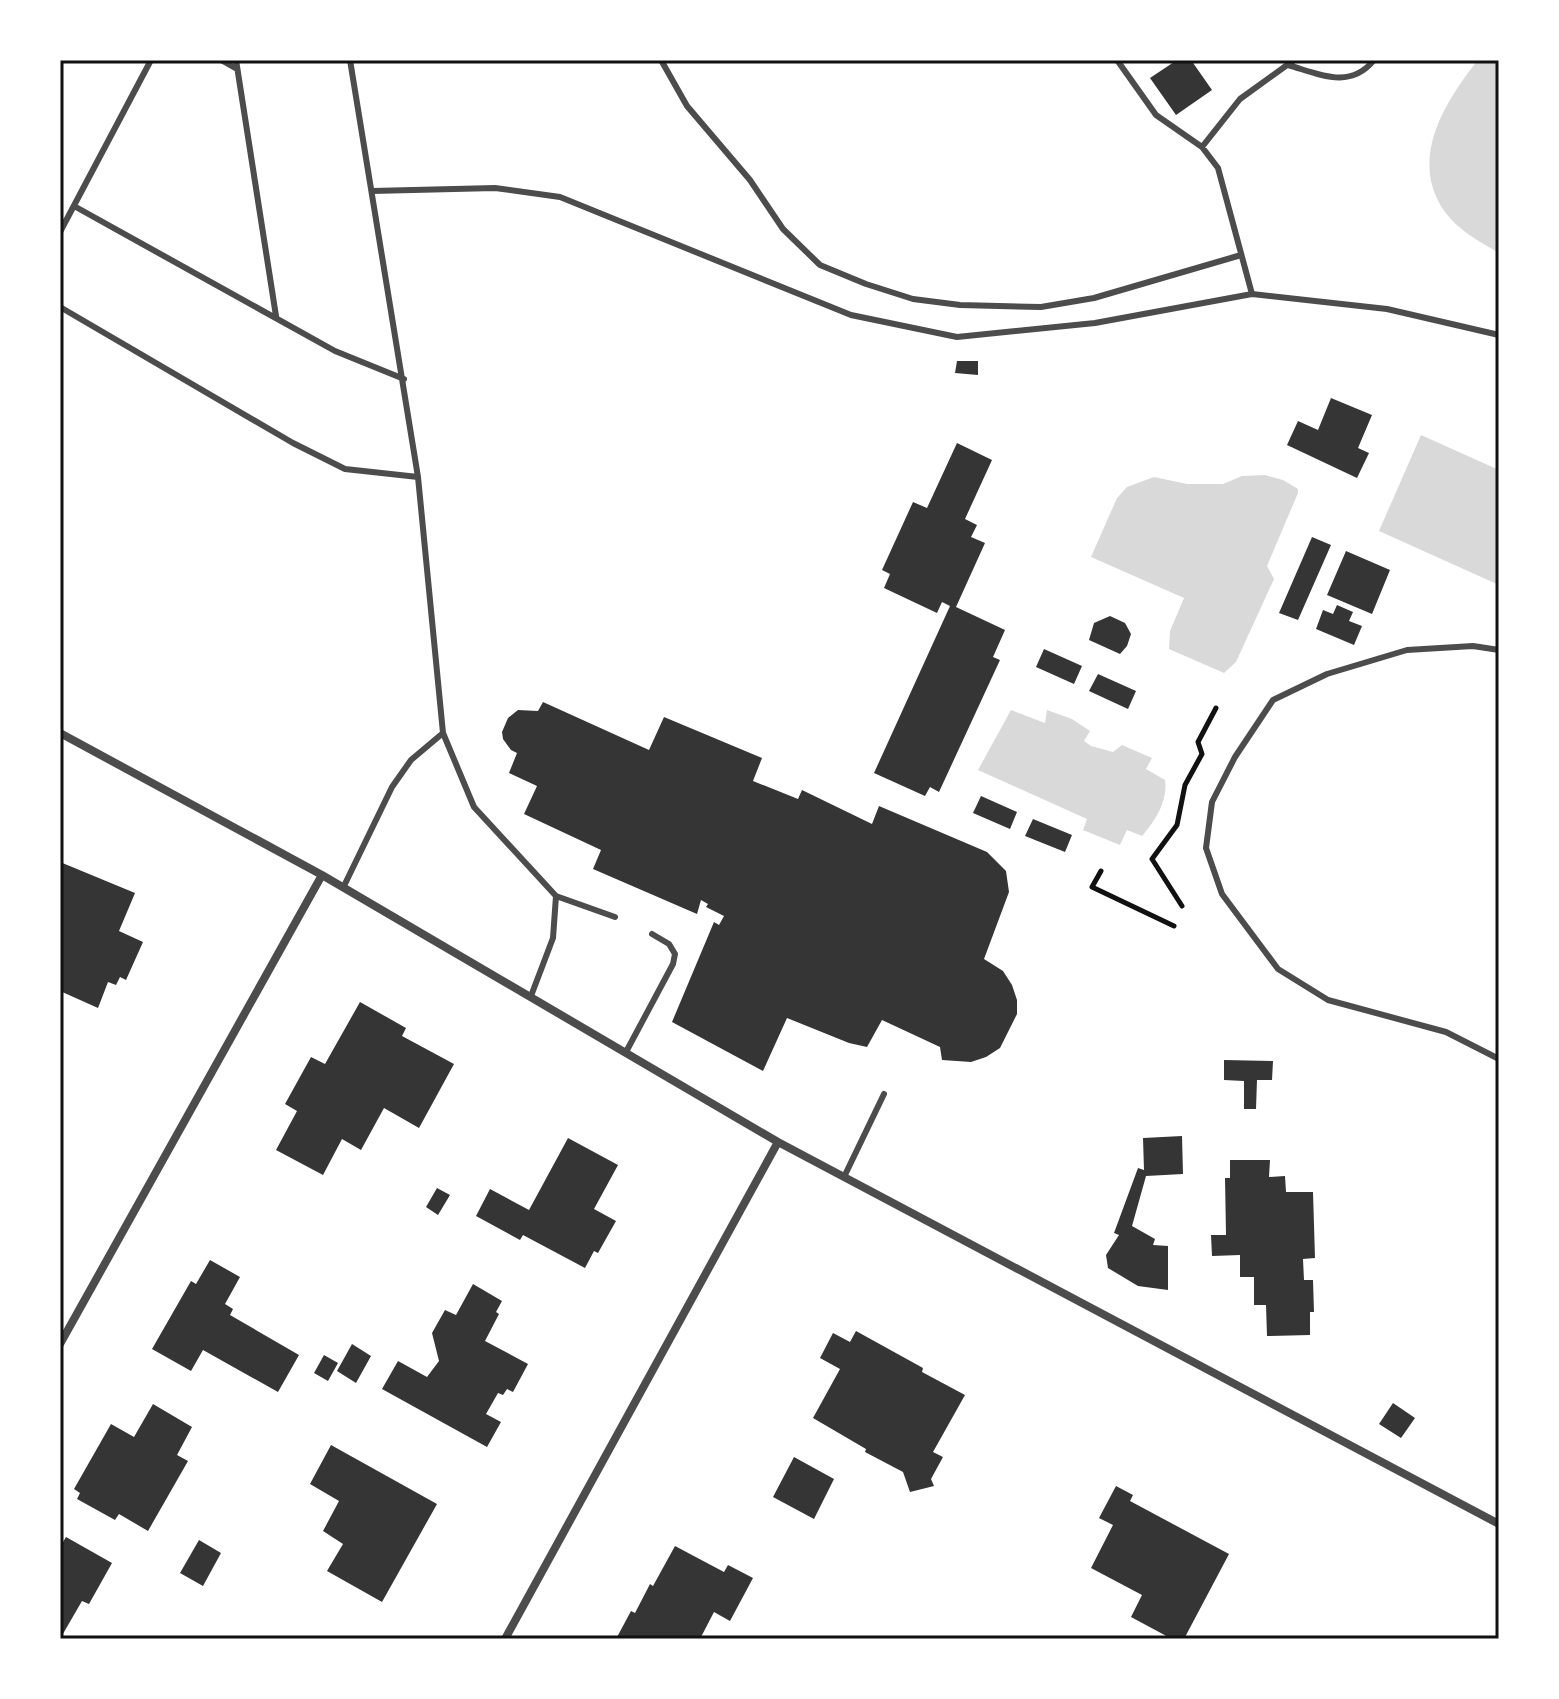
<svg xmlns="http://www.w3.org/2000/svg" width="1559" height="1699" viewBox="0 0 1559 1699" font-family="'Libre Baskerville',serif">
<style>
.water{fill:#d9d9d9}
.building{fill:#353535}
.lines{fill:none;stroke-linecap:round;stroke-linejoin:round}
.path{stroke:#111;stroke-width:5}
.service{stroke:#4c4c4c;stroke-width:6}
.minor{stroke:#4c4c4c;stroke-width:8}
.neatline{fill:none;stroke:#111;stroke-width:3}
</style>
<rect width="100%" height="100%" fill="#fff"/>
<!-- water -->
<path class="water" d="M 1478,60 L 1499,60 L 1499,253 C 1480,242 1458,230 1445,212 C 1408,160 1444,103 1478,60 Z
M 1421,435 L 1499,470 L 1499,585 L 1379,531 Z
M 1265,475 L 1283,480 L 1298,489 L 1298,493 L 1267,566 L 1274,579 L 1236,662 L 1224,673 L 1169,649 L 1170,631 L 1184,598 L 1091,557 L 1117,498 L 1127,487 L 1154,477 L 1187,484 L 1223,484 L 1242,476 Z
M 1011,710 L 1045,723 L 1047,710 L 1072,719 L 1090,731 L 1084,741 L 1091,746 L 1113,752 L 1122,745 L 1152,758 L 1146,769 L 1165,780 C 1168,801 1155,821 1142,836 L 1127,830 L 1120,845 L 1083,830 L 1087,819 L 978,770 Z"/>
<!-- building -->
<path class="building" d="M 1177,60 L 1191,60 L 1212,90 L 1176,115 L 1150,78 Z
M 957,361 L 978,361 L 978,375 L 955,373 Z
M 1331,398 L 1372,415 L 1358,448 L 1369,453 L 1357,478 L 1287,445 L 1298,421 L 1318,430 Z
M 957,443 L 992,460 L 965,519 L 977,525 L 971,537 L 985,543 L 956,607 L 1005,630 L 993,657 L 1000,660 L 939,792 L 930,787 L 925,796 L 874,773 L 950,606 L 942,602 L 937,613 L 884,588 L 890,574 L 882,570 L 913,502 L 927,508 Z
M 1312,537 L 1331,545 L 1298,620 L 1279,613 Z
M 1346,551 L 1390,570 L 1372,614 L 1327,595 Z
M 1337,605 L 1353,612 L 1349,621 L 1362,626 L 1354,645 L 1316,629 L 1323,610 L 1333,614 Z
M 1110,616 L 1125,623 L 1131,634 L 1127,646 L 1120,654 L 1089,640 L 1094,623 Z
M 1044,649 L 1082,666 L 1074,684 L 1036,667 Z
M 1098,674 L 1136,691 L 1128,709 L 1089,691 Z
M 543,702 L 649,750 L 664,717 L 762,758 L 753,781 L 798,799 L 802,790 L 872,824 L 879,806 L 987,852 L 1006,871 L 1009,892 L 984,959 L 1003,971 L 1012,985 L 1017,1000 L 1017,1014 L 1000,1048 L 986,1057 L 971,1062 L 942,1060 L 940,1047 L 882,1020 L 867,1047 L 849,1043 L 787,1018 L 763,1071 L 672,1022 L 714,922 L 719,925 L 724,916 L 706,907 L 708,904 L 701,900 L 697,914 L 593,869 L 601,850 L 524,814 L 537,786 L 509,773 L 517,753 L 511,750 L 503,739 L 502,732 L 508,718 L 518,710 L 538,711 Z
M 981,796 L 1017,812 L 1010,829 L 973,813 Z
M 1033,819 L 1072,835 L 1065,852 L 1025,836 Z
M 60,862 L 135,893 L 119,931 L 143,942 L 126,980 L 120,977 L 116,985 L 108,982 L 98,1008 L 60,991 Z
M 360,1002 L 406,1028 L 402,1036 L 454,1064 L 419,1128 L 384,1108 L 361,1150 L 342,1139 L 323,1175 L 276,1150 L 297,1111 L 285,1104 L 311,1057 L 325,1064 Z
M 1224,1060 L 1273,1061 L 1272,1080 L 1257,1080 L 1256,1109 L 1244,1109 L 1244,1081 L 1224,1080 Z
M 1182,1136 L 1183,1174 L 1146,1176 L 1132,1226 L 1155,1239 L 1153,1245 L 1168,1246 L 1168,1290 L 1138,1286 L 1108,1268 L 1106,1255 L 1119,1235 L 1114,1233 L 1138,1168 L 1144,1170 L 1143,1138 Z
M 568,1138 L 618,1165 L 594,1209 L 616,1221 L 598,1253 L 594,1251 L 585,1268 L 523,1235 L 520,1240 L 476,1216 L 490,1189 L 529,1210 Z
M 1230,1160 L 1270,1160 L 1269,1177 L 1285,1176 L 1286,1192 L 1313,1192 L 1315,1258 L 1303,1259 L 1304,1280 L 1313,1280 L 1314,1312 L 1310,1312 L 1310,1335 L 1267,1336 L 1266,1305 L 1254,1305 L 1254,1277 L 1240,1277 L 1240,1255 L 1212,1256 L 1211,1235 L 1226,1235 L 1225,1178 L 1230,1178 Z
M 437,1188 L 450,1195 L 438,1215 L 426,1207 Z
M 210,1260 L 240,1277 L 225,1304 L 233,1309 L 230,1315 L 299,1355 L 278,1392 L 203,1350 L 191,1371 L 152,1349 L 191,1281 L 196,1284 Z
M 473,1284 L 502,1301 L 496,1312 L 499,1314 L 485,1341 L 528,1364 L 513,1392 L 507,1389 L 503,1395 L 498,1393 L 486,1414 L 501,1422 L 487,1447 L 382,1389 L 398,1361 L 427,1377 L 439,1361 L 432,1333 L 445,1310 L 456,1315 Z
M 856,1331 L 923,1368 L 922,1372 L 965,1395 L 933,1452 L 943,1457 L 931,1479 L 934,1486 L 910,1492 L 903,1472 L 865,1452 L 866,1449 L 813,1418 L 840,1369 L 820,1358 L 833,1333 L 850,1342 Z
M 352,1344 L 371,1356 L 356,1383 L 337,1371 Z
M 324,1355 L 338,1363 L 328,1381 L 314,1373 Z
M 1393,1403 L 1415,1418 L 1401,1438 L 1379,1424 Z
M 153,1404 L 192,1427 L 177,1455 L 188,1461 L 148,1531 L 119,1514 L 115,1520 L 77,1499 L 80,1493 L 74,1489 L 111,1424 L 134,1437 Z
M 331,1445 L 437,1504 L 382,1602 L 327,1571 L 343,1544 L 323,1531 L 339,1501 L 310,1484 Z
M 794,1457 L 834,1479 L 814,1519 L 773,1497 Z
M 1116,1486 L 1133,1495 L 1130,1501 L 1229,1554 L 1184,1639 L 1172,1639 L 1131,1617 L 1142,1595 L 1091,1568 L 1113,1525 L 1099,1518 Z
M 66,1537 L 112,1563 L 89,1604 L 82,1601 L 60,1639 L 60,1547 Z
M 199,1540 L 221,1553 L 203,1586 L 180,1573 Z
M 675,1546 L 724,1572 L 728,1565 L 753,1578 L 730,1621 L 714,1612 L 700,1639 L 616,1639 L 631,1611 L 635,1613 L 650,1584 L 653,1586 Z"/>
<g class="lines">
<!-- path -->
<path class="path" d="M 1101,871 L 1092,887 L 1174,926
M 1182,906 L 1152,859 L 1177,825 L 1185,785 L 1202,754 L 1198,742 L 1216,708"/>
<!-- service -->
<path class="service" d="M 221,60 L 237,69
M 236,60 L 276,316
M 350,60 L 418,477 L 443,733 L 474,807 L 556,896 L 553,938 L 531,996
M 661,60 L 687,106 L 750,180 L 783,229 L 820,265 L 866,284 L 913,299 L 960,305 L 1041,307 L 1094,298 L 1241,255
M 1117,60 L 1156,115 L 1202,147 L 1218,168 L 1252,294
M 1288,65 C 1319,74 1350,90 1374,60
M 1202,147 L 1240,99 L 1294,60
M 372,191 L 495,188 L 560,197 L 851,315 L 957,337 L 1095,323 L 1252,294 L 1387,309 L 1499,335
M 74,206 L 335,351 L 404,379
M 60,232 L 151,60
M 60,307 L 293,443 L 345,469 L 418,477
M 1499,650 L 1473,646 L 1407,650 L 1327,674 L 1273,700 L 1235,757 L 1212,802 L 1206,848 L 1222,894 L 1278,969 L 1328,1000 L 1446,1032 L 1499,1059
M 343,888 L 392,787 L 411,760 L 443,733
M 556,896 L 615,917
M 626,1052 L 673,964 L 675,954 L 669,944 L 652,934
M 844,1177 L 884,1094"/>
<!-- minor -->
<path class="minor" d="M 60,733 L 322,875 L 778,1142 L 1499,1524
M 60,1344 L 322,875
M 505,1639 L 778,1142"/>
</g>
<!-- border -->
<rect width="1559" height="1699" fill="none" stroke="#ffffff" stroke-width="124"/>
<rect x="62" y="62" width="1435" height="1575" class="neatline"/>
</svg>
